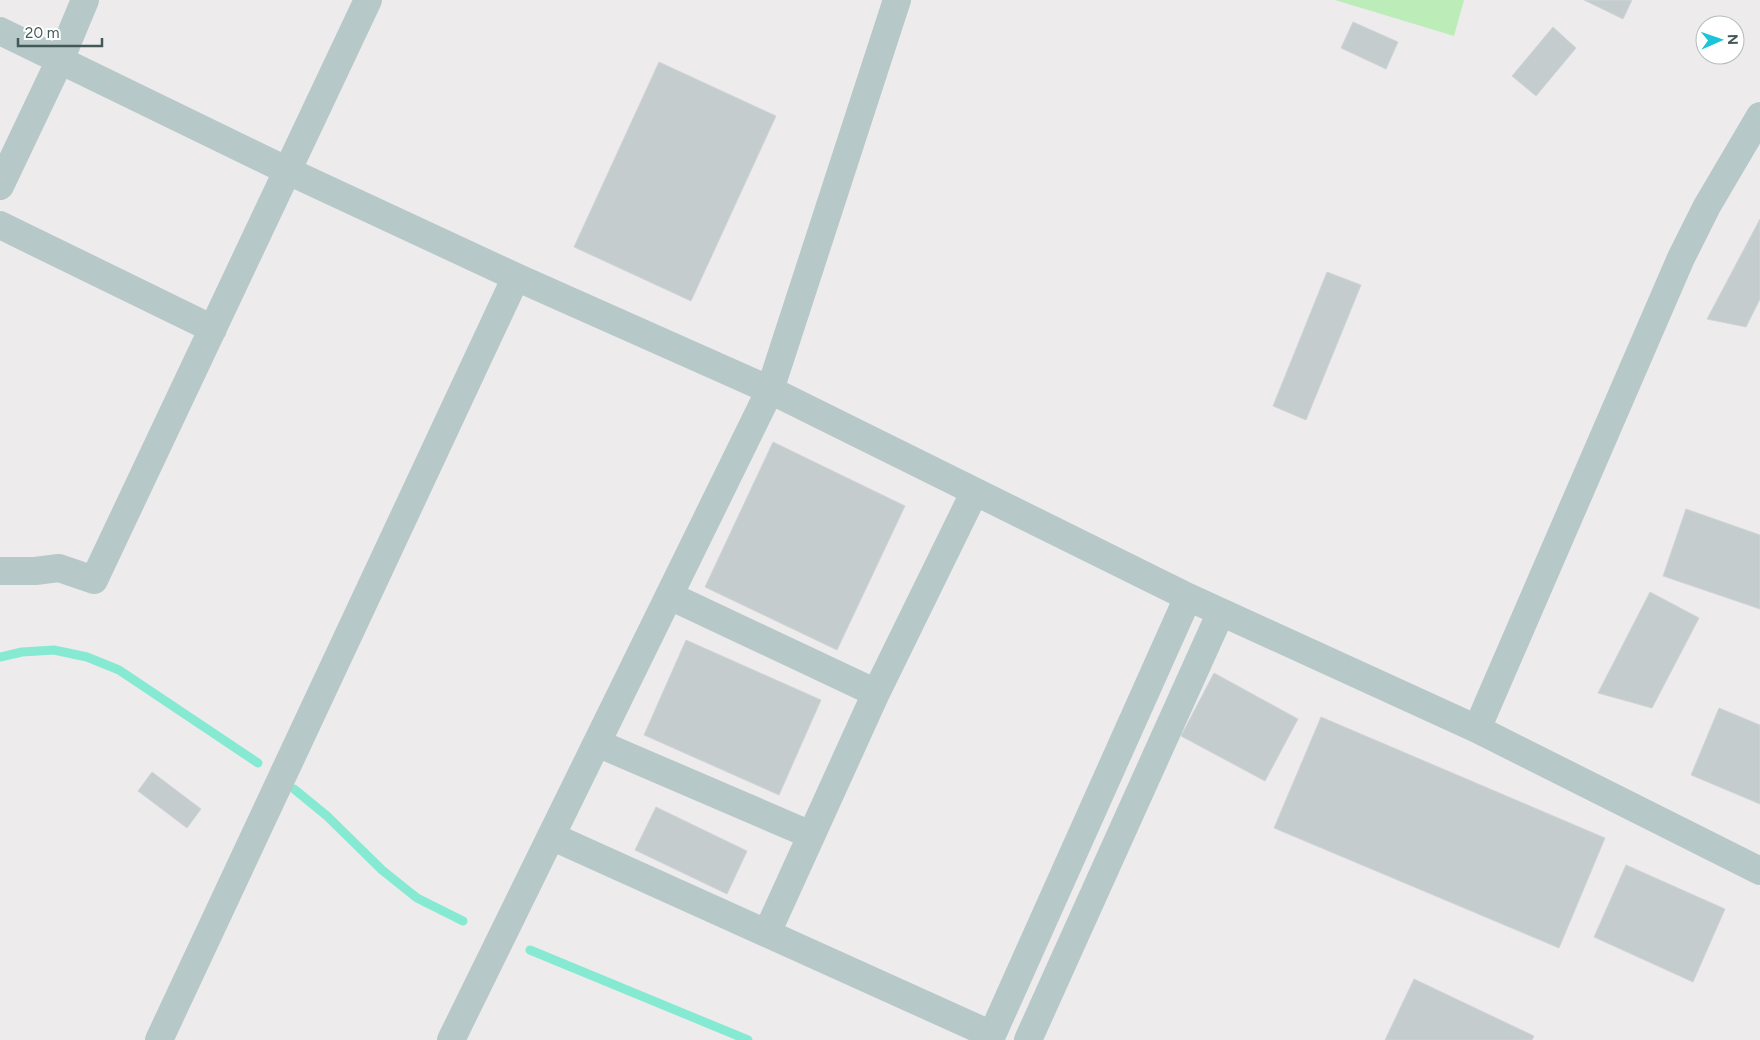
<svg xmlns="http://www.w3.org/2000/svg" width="1760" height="1040" viewBox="0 0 1760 1040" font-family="Figtree,sans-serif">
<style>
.green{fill:#bcedb8}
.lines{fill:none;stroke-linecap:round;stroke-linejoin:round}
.stream{stroke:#85ead1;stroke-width:9}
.building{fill:#c5ccce;stroke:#cfd5d7}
.minor{stroke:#b6c8c8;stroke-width:28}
</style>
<rect width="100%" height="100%" fill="#eeebed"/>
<!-- green -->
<path class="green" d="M 1335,0 L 1464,0 L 1454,36 Z"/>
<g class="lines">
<!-- stream -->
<path class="stream" d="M 0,657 L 22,652 L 54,650 L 87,657 L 119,670 L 258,763
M 294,789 L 327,816 L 382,870 L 417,898 L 463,921
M 530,950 L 748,1040"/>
</g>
<!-- building -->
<path class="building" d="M 1584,0 L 1632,0 L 1623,19 Z
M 1353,22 L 1398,42 L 1386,69 L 1341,48 Z
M 1553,27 L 1576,48 L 1536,96 L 1512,76 Z
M 659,62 L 776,116 L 691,301 L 574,247 Z
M 1760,219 L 1760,299 L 1746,327 L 1707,319 Z
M 1327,272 L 1361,285 L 1306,420 L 1273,406 Z
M 773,442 L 905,506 L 837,650 L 705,587 Z
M 1686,509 L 1760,535 L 1760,609 L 1663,576 Z
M 1650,592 L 1699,618 L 1652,708 L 1598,693 Z
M 686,640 L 821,700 L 779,795 L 644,735 Z
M 1214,673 L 1298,719 L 1265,781 L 1181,736 Z
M 1719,708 L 1760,725 L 1760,804 L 1691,775 Z
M 1321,717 L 1605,838 L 1559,948 L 1274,828 Z
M 152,772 L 201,809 L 187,828 L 138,791 Z
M 656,807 L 747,851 L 727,894 L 635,850 Z
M 1626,865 L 1725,909 L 1693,982 L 1594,937 Z
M 1414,979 L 1534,1036 L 1532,1040 L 1385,1040 Z"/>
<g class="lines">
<!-- minor -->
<path class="minor" d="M 0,31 L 288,171 L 516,277 L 770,390 L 1188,597 L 1477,729 L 1760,871
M 0,186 L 60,60 L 85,0
M 0,225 L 213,329
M 0,571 L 35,571 L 59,568 L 94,580 L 368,0
M 670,596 L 876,693
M 1477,729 L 1681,258 L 1707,206 L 1760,116
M 597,743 L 811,835
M 551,836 L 992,1035 L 1188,597
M 767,933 L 876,693 L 974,493
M 159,1040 L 516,277
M 451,1040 L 770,390 L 897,0
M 1028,1040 L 1221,612"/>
</g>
<!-- north arrow -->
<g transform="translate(1720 40) rotate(88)"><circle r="24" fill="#ffffff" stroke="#b4bcbc"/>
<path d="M0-4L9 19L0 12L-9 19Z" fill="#1ac4d9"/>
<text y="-8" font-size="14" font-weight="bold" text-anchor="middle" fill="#445858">N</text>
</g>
<!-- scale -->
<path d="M18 38v8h84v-8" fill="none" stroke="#445858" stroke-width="2.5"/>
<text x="25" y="38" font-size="15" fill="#445858" stroke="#ffffff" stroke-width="4" paint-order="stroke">20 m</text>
</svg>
